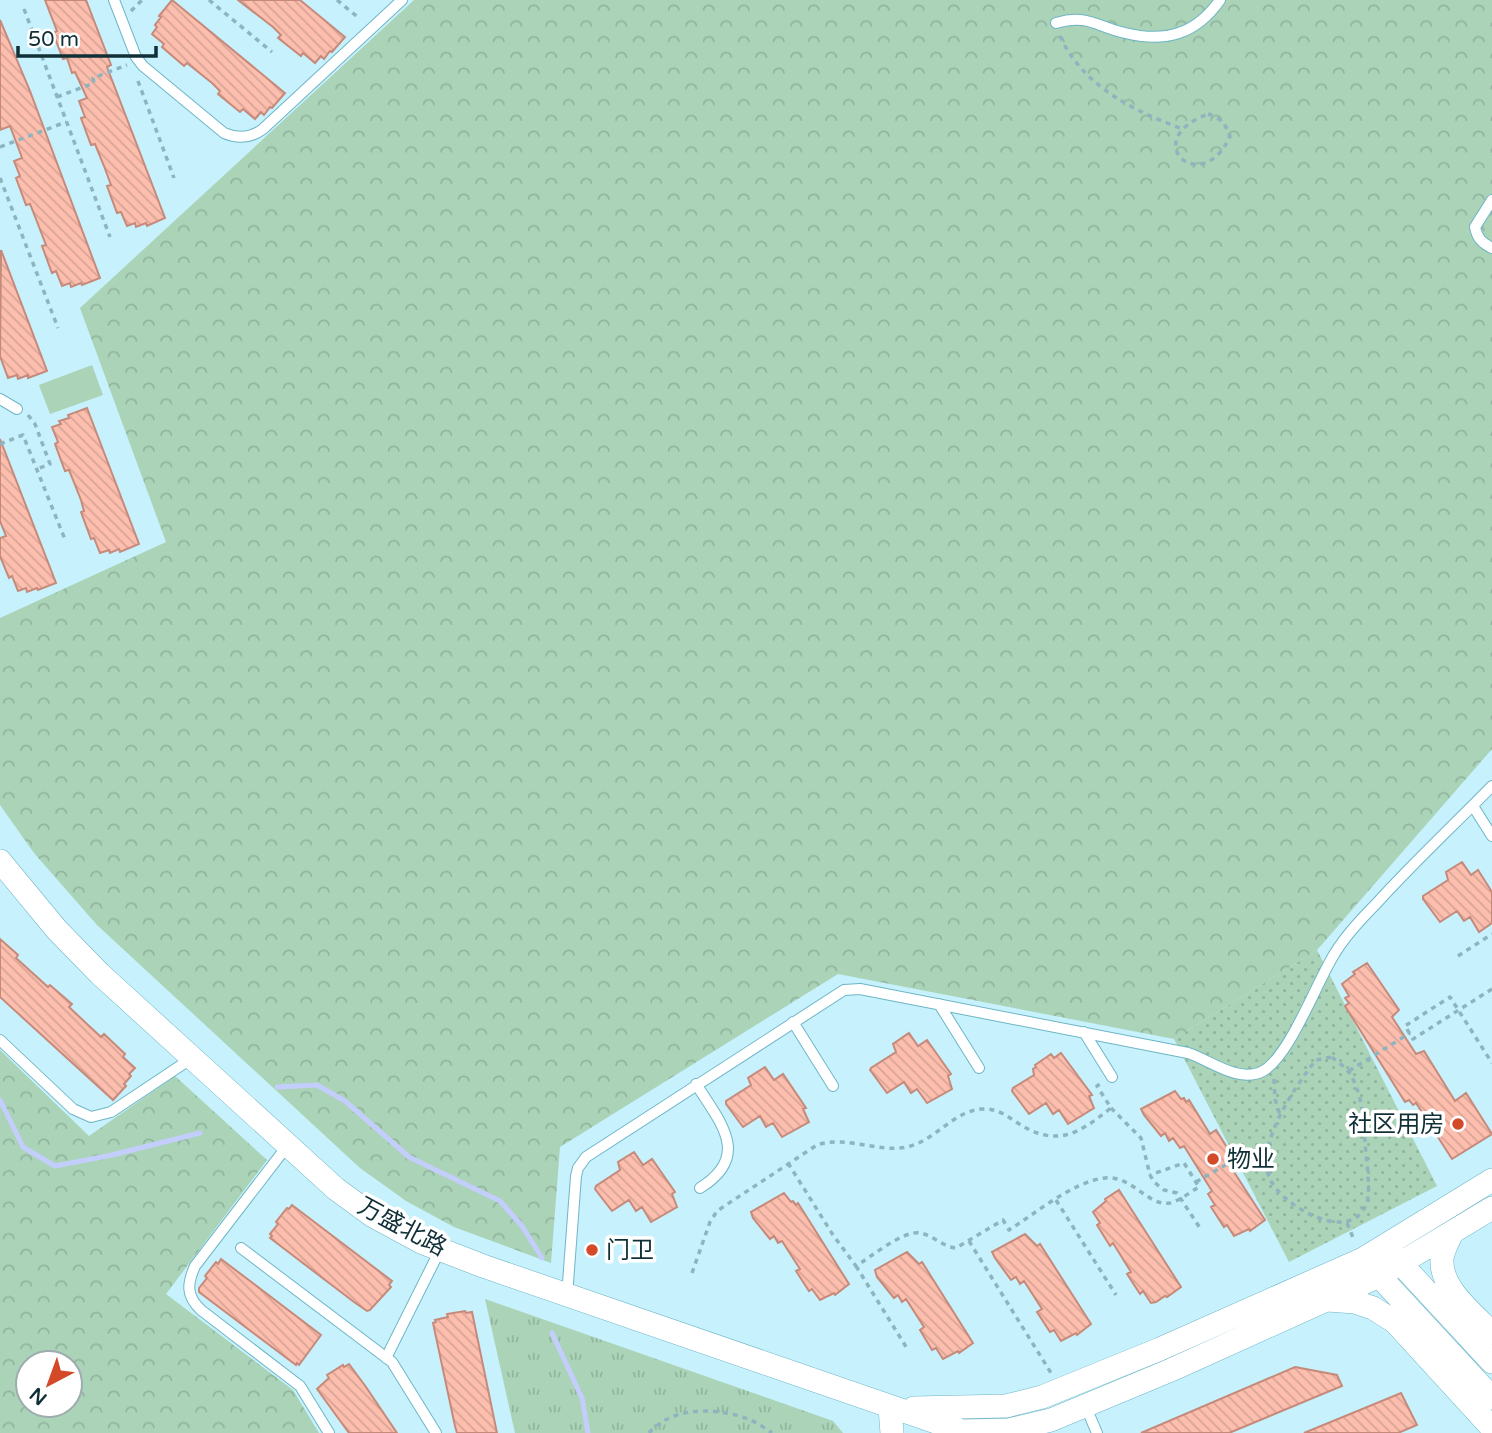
<svg xmlns="http://www.w3.org/2000/svg" width="1492" height="1433" viewBox="0 0 1492 1433" font-family="'Varela Round','Noto Sans SC',sans-serif">
<style>
.grass{fill:url(#grass-dots)}
.forest{fill:url(#forest-crowns);fill-rule:evenodd}
.park{fill:url(#park-tufts)}
.pitch{fill:#aad3b7}
.lines{fill:none;stroke-linecap:round;stroke-linejoin:round}
.stream{stroke:#c4cefc;stroke-width:5}
.building{fill:url(#building-back-hatch);stroke:#c68a7b;stroke-width:2}
.lane-casing{stroke:#6db6c7;stroke-width:12}
.street-casing{stroke:#6db6c7;stroke-width:24}
.path{stroke:#8eb5bf;stroke-width:3.5;stroke-dasharray:5 5;stroke-linecap:butt}
.lane{stroke:#fff;stroke-width:10}
.street{stroke:#fff;stroke-width:23}
.poi-dot{fill:#d44a28;stroke:#fff;stroke-width:2.5}
.labels{text-anchor:middle;dominant-baseline:central;stroke-width:7;stroke-linejoin:round;paint-order:stroke}
.poi-label{font-size:24px;fill:#102f36;stroke:#fff;text-anchor:start}
.street-label{font-size:24px;fill:#102f36;stroke:#fff}
</style>
<defs>
<pattern id="grass-dots" width="8" height="8" patternUnits="userSpaceOnUse" patternTransform="scale(1.75)"><rect width="8" height="8" fill="#aad3b7"/><path d="M2 2h.1M6 6h.1" fill="none" stroke="#91b59e" stroke-width="1.8" stroke-linecap="round"/></pattern>
<pattern id="forest-crowns" width="20" height="18" patternUnits="userSpaceOnUse" patternTransform="scale(1.75)"><rect width="20" height="18" fill="#aad3b7"/><path d="M2 6a3 3 0 1 1 6 0M12 15a3 3 0 1 1 6 0" fill="none" stroke="#91b59e"/></pattern>
<pattern id="park-tufts" width="24" height="20" patternUnits="userSpaceOnUse" patternTransform="scale(1.75)"><rect width="24" height="20" fill="#aad3b7"/><path d="M3 7l-1-3M5 7V3M7 7l1-3M15 17l-1-3M17 17v-4M19 17l1-3" fill="none" stroke="#91b59e"/></pattern>
<pattern id="building-back-hatch" width="6" height="6" patternUnits="userSpaceOnUse" patternTransform="scale(1.75)"><rect width="6" height="6" fill="#fdbeae"/><path d="M-1 5l2 2M0 0l6 6M5-1l2 2" fill="none" stroke="#d8a496"/></pattern>
</defs>
<rect width="100%" height="100%" fill="#c7f1fc"/>
<!-- grass -->
<path class="grass" d="M 1317,950 L 1437,1186 L 1289,1262 L 1174,1039 Z"/>
<!-- forest -->
<path class="forest" d="M 414,0 L 1492,0 L 1492,749 L 1317,950 L 1174,1039 L 838,974 L 560,1147 L 551,1263 L 454,1227 L 406,1201 L 360,1168 L 97,925 L 34,853 L 0,805 L 0,618 L 166,542 L 80,308 Z
M 0,1050 L 89,1136 L 175,1076 L 267,1160 L 166,1294 L 293,1390 L 319,1433 L 0,1433 ZM 70,1363 L 70,1405 L 28,1405 L 28,1363 Z"/>
<!-- park -->
<path class="park" d="M 485,1299 L 833,1421 L 843,1433 L 515,1433 Z"/>
<!-- pitch -->
<path class="pitch" d="M 92,365 L 103,395 L 50,414 L 39,385 Z"/>
<g class="lines">
<!-- stream -->
<path class="stream" d="M 277,1087 L 317,1085 L 345,1101 L 409,1157 L 500,1201 L 522,1226 L 542,1258
M 0,1100 L 23,1147 L 55,1166 L 112,1155 L 200,1133
M 552,1333 L 582,1398 L 588,1433"/>
</g>
<!-- building -->
<path class="building" d="M 45,0 L 86,0 L 111,65 L 107,67 L 165,218 L 147,226 L 146,223 L 136,227 L 135,223 L 127,226 L 121,212 L 117,213 L 107,186 L 111,185 L 104,166 L 95,144 L 91,145 L 81,118 L 85,117 L 79,101 L 87,98 L 75,72 L 72,73 L 67,58 L 63,59 L 53,33 L 57,31 Z
M 172,0 L 285,93 L 272,108 L 270,107 L 264,115 L 261,112 L 255,119 L 243,109 L 240,112 L 218,94 L 220,91 L 212,83 L 187,63 L 184,66 L 162,47 L 164,44 L 152,34 L 157,27 L 155,25 L 161,17 L 159,16 Z
M 238,0 L 300,0 L 345,37 L 332,52 L 330,51 L 324,59 L 321,56 L 315,63 L 303,53 L 301,56 L 278,38 L 281,35 L 273,27 Z
M 0,20 L 30,91 L 100,278 L 82,285 L 81,283 L 71,287 L 70,283 L 62,286 L 56,271 L 52,273 L 42,246 L 46,245 L 34,214 L 30,204 L 26,205 L 16,178 L 20,176 L 14,161 L 22,158 L 21,155 L 10,126 L 0,130 Z
M 1,250 L 47,371 L 28,378 L 28,375 L 18,379 L 17,375 L 8,378 L 0,356 Z
M 87,408 L 139,544 L 120,552 L 119,549 L 110,553 L 109,550 L 100,553 L 94,538 L 91,539 L 81,512 L 84,511 L 81,500 L 69,470 L 65,471 L 55,444 L 58,442 L 52,427 L 61,424 L 59,421 L 69,418 L 68,415 Z
M 0,439 L 56,583 L 38,590 L 37,588 L 27,592 L 26,588 L 18,591 L 12,576 L 9,578 L 0,556 L 0,538 L 6,536 L 0,521 Z
M 1462,862 L 1471,875 L 1478,870 L 1492,892 L 1492,923 L 1479,932 L 1470,917 L 1464,921 L 1457,911 L 1440,922 L 1423,899 L 1423,896 L 1448,880 L 1446,872 Z
M 0,939 L 18,955 L 16,958 L 48,987 L 50,985 L 72,1004 L 69,1007 L 88,1025 L 101,1037 L 104,1034 L 125,1054 L 123,1057 L 135,1068 L 129,1074 L 131,1076 L 124,1084 L 126,1086 L 113,1100 L 0,997 Z
M 1367,963 L 1399,1010 L 1392,1017 L 1416,1054 L 1424,1051 L 1455,1101 L 1466,1093 L 1492,1134 L 1452,1159 L 1416,1103 L 1413,1105 L 1409,1100 L 1405,1102 L 1345,1006 L 1349,1003 L 1345,998 L 1349,996 L 1342,984 L 1355,974 L 1353,972 Z
M 909,1033 L 918,1046 L 927,1040 L 951,1074 L 948,1076 L 952,1089 L 927,1103 L 917,1089 L 911,1093 L 904,1082 L 887,1093 L 870,1070 L 871,1068 L 896,1052 L 893,1044 Z
M 1061,1053 L 1092,1095 L 1089,1096 L 1094,1108 L 1068,1124 L 1059,1110 L 1053,1114 L 1046,1103 L 1029,1114 L 1012,1091 L 1013,1088 L 1034,1075 L 1033,1069 L 1036,1067 L 1035,1065 L 1051,1054 L 1054,1058 Z
M 765,1067 L 774,1080 L 783,1074 L 806,1108 L 803,1109 L 809,1122 L 782,1137 L 773,1123 L 766,1127 L 760,1116 L 743,1127 L 726,1104 L 726,1101 L 751,1085 L 748,1078 Z
M 1175,1091 L 1181,1099 L 1184,1098 L 1186,1102 L 1189,1100 L 1210,1134 L 1216,1130 L 1240,1168 L 1234,1172 L 1265,1220 L 1250,1231 L 1249,1229 L 1234,1236 L 1227,1225 L 1224,1227 L 1211,1207 L 1215,1205 L 1208,1194 L 1212,1191 L 1184,1146 L 1180,1148 L 1173,1138 L 1169,1141 L 1165,1133 L 1161,1136 L 1144,1115 L 1141,1109 Z
M 634,1152 L 643,1165 L 652,1159 L 675,1192 L 672,1194 L 677,1207 L 651,1222 L 642,1207 L 636,1211 L 629,1200 L 612,1211 L 595,1189 L 596,1186 L 620,1170 L 618,1162 Z
M 1119,1190 L 1181,1287 L 1167,1297 L 1165,1296 L 1156,1302 L 1151,1303 L 1143,1291 L 1140,1294 L 1127,1274 L 1131,1272 L 1113,1243 L 1110,1246 L 1097,1225 L 1100,1223 L 1093,1212 L 1106,1201 L 1105,1199 Z
M 784,1193 L 791,1202 L 793,1201 L 796,1205 L 798,1203 L 849,1284 L 835,1295 L 834,1293 L 820,1300 L 812,1289 L 809,1291 L 796,1271 L 800,1269 L 782,1241 L 778,1243 L 774,1236 L 770,1239 L 753,1218 L 751,1212 Z
M 292,1205 L 392,1281 L 389,1285 L 391,1287 L 370,1310 L 367,1311 L 354,1302 L 270,1238 L 272,1236 L 270,1234 L 278,1224 L 276,1222 L 287,1208 L 289,1209 Z
M 1025,1234 L 1037,1246 L 1040,1244 L 1091,1324 L 1077,1335 L 1076,1333 L 1061,1341 L 1054,1330 L 1050,1332 L 1037,1312 L 1042,1309 L 1024,1281 L 1020,1284 L 1016,1277 L 1011,1280 L 995,1258 L 992,1252 Z
M 907,1252 L 919,1264 L 922,1262 L 973,1343 L 959,1353 L 958,1351 L 943,1359 L 936,1348 L 932,1350 L 920,1330 L 924,1327 L 906,1299 L 902,1302 L 898,1295 L 894,1298 L 877,1277 L 875,1270 Z
M 221,1259 L 321,1335 L 299,1365 L 297,1363 L 296,1365 L 199,1292 L 199,1288 L 207,1278 L 205,1276 L 216,1262 L 218,1264 Z
M 465,1311 L 466,1313 L 472,1312 L 497,1433 L 457,1433 L 455,1426 L 433,1323 L 436,1322 L 435,1320 L 448,1317 L 447,1314 Z
M 349,1364 L 366,1387 L 397,1433 L 349,1433 L 317,1389 L 329,1378 L 327,1375 L 343,1365 L 344,1367 Z
M 1295,1367 L 1337,1375 L 1342,1386 L 1229,1433 L 1141,1433 Z
M 1401,1393 L 1417,1425 L 1398,1433 L 1304,1433 Z"/>
<g class="lines">
<!-- lane casing -->
<g class="lane-casing">
<path id="lane" d="M 114,0 L 136,57 L 143,66 L 224,133 C 238,139 251,138 263,129 L 402,0
M 1056,23 C 1088,14 1095,26 1125,33 C 1166,43 1196,34 1220,0
M 1492,200 L 1475,227 C 1477,238 1482,243 1492,248
M 0,399 L 17,409
M 1473,806 L 1492,836
M 939,1004 L 979,1068
M 793,1022 L 833,1086
M 1084,1032 L 1112,1077
M 0,1040 L 73,1109 L 91,1117 L 111,1112 L 192,1058
M 696,1084 C 720,1122 752,1156 700,1188
M 288,1145 L 195,1266 C 187,1284 186,1296 201,1310 L 300,1386 L 329,1433
M 241,1248 L 392,1362 L 436,1433
M 567,1296 L 576,1176 L 578,1168 L 586,1157 L 844,990 L 860,989 L 1188,1053 C 1210,1060 1239,1084 1263,1071 C 1290,1056 1317,981 1335,953 C 1346,935 1361,919 1376,904 C 1413,863 1454,825 1492,786
M 386,1358 L 440,1250
M 1085,1405 L 1097,1433"/>
</g>
<!-- street casing -->
<g class="street-casing">
<path id="street" d="M 0,861 L 57,930 L 100,974 L 336,1189 L 373,1216 L 421,1242 L 483,1266 L 962,1431 L 1009,1430 L 1051,1420 L 1171,1370 L 1379,1276 L 1492,1208
M 1452,1233 C 1448,1241 1443,1250 1442,1259 C 1440,1289 1474,1314 1492,1333
M 1392,1254 L 1492,1362
M 1370,1266 L 1492,1398
M 1328,1300 L 1355,1302 L 1373,1308 L 1395,1322 L 1492,1428
M 890,1408 L 892,1433
M 914,1408 L 1006,1406 L 1042,1397 L 1160,1349 L 1363,1259 L 1492,1180"/>
</g>
<!-- path -->
<path class="path" d="M 209,0 L 272,52
M 337,0 L 360,19
M 24,9 L 110,237
M 131,11 L 142,0
M 1060,36 C 1083,86 1133,111 1183,129
M 138,81 L 174,178
M 57,97 L 94,83 L 93,78 L 127,65
M 1208,114 C 1221,118 1225,123 1230,136 C 1203,199 1136,141 1208,114 Z
M 0,147 L 66,122
M 0,178 L 58,328
M 28,415 L 35,424 L 50,464 L 37,469
M 0,444 L 23,435 L 66,542
M 1458,956 L 1492,934
M 1492,989 L 1413,1039 L 1405,1026 L 1450,997 L 1492,1063
M 1332,1057 C 1337,1062 1344,1066 1348,1071 C 1362,1090 1364,1121 1365,1143 C 1366,1157 1371,1189 1367,1202 C 1352,1247 1282,1206 1270,1179 C 1254,1146 1296,1085 1316,1060 Z
M 1349,1071 L 1410,1033
M 1274,1079 L 1275,1099 L 1280,1115
M 1111,1108 L 1141,1138 L 1150,1175 L 1154,1182 L 1164,1190 L 1177,1193 L 1200,1228
M 788,1163 L 833,1235 L 856,1266 C 871,1257 903,1230 920,1233 C 933,1235 943,1247 956,1248 L 1003,1220 L 1009,1230 C 1036,1213 1074,1181 1105,1178 C 1132,1175 1148,1207 1170,1203 C 1181,1200 1190,1192 1199,1187 L 1184,1163 L 1150,1175
M 1196,1182 L 1239,1157 L 1267,1161
M 1056,1200 L 1116,1295
M 1347,1223 L 1354,1240
M 969,1241 L 1051,1373
M 856,1266 L 908,1350
M 692,1273 L 710,1222 L 717,1211 L 817,1145 C 845,1135 878,1153 907,1147 C 935,1141 953,1111 982,1109 C 996,1108 1006,1115 1016,1122 C 1056,1148 1077,1135 1111,1108 L 1097,1086 L 1100,1084
M 649,1433 C 673,1406 716,1407 748,1419 C 756,1422 765,1428 772,1433"/>
<!-- lane -->
<use href="#lane" class="lane"/>
<!-- street -->
<use href="#street" class="street"/>
</g>
<!-- markers -->
<g class="poi-dot">
<circle cx="1458" cy="1124" r="7"/>
<circle cx="1213" cy="1159" r="7"/>
<circle cx="592" cy="1250" r="7"/>
</g>
<g class="labels">
<!-- poi labels -->
<g class="poi-label">
<text x="1444" y="1124" text-anchor="end">社区用房</text>
<text x="1227" y="1159">物业</text>
<text x="606" y="1250">门卫</text>
</g>
<!-- street labels -->
<g class="street-label">
<text transform="translate(402 1227) rotate(28)">万盛北路</text>
</g>
</g>
<!-- north arrow -->
<g transform="translate(49 1384) rotate(221)"><circle r="33" fill="#ffffff" stroke="#9facaf" stroke-width="2"/>
<path d="M0-5L12 26L0 18L-12 26Z" fill="#d44a28"/>
<text y="-10" font-size="19" font-weight="bold" text-anchor="middle" fill="#102f36">N</text>
</g>
<!-- scale -->
<path d="M18 46v10h138v-10" fill="none" stroke="#102f36" stroke-width="3.5"/>
<text x="28" y="46" font-size="21" fill="#102f36" stroke="#ffffff" stroke-width="5" paint-order="stroke">50 m</text>
</svg>
